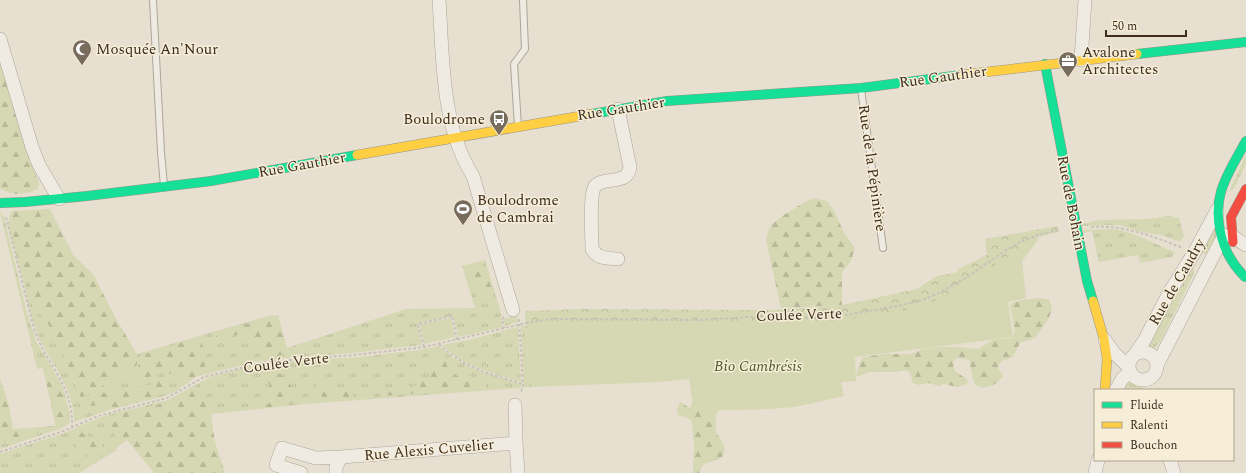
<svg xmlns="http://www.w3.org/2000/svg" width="1246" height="473" viewBox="0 0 1246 473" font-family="Spectral,serif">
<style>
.grass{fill:url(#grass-tufts)}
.forest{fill:url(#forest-firs)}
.park{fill:url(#park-crowns)}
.garden{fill:#d6d7b3}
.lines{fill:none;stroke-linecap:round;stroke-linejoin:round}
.lane-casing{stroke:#ada599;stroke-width:8}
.street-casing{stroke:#ada599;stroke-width:14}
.fast-casing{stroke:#9c958a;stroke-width:10}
.slow-casing{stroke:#9c958a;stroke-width:10}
.jam-casing{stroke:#9c958a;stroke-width:10}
.path{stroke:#c8c2b9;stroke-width:2;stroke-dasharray:3 2;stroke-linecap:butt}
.lane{stroke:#efebe3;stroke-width:6}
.street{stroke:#efebe3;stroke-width:13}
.fast{stroke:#16e098;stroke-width:9}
.slow{stroke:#ffcf43;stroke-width:9}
.jam{stroke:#f24e42;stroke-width:9}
.labels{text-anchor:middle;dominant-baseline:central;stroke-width:3;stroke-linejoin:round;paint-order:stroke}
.poi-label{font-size:15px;fill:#3d2e20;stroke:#f7eed8;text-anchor:start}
.street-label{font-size:15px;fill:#3d2e20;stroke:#f7eed8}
.park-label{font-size:15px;font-style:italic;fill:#4d5a26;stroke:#f7eed8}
</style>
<defs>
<pattern id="grass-tufts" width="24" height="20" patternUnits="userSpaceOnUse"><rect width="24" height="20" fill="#d6d7b3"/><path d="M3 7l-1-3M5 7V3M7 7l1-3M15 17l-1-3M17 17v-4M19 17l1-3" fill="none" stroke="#b9b99a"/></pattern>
<pattern id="forest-firs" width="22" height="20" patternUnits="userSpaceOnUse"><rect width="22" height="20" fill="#d6d7b3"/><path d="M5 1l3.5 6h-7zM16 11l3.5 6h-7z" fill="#b9b99a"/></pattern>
<pattern id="park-crowns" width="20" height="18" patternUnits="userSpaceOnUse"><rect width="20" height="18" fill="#d6d7b3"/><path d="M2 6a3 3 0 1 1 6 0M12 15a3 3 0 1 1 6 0" fill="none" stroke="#b9b99a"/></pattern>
</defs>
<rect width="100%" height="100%" fill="#e7e0d1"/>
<!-- grass -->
<path class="grass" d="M 1246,154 L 1246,164 L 1234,188 L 1229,192 Z
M 11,211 L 12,226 L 34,306 L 47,322 L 65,358 L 81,398 L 137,365 L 137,354 L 268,316 L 278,315 L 287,348 L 406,309 L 475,308 L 462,266 L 485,260 L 502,316 L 500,317 L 503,327 L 458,337 L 453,316 L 418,323 L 422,345 L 352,353 L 287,358 L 255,362 L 203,375 L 196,377 L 175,392 L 161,397 L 109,410 L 74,422 C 74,384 49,364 36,330 C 30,314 27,296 23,280 C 18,261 12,242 8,223 Z
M 0,212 L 1,212 L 4,217 L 27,313 L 36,341 L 62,385 L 70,414 L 70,422 L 65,427 L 0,449 L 0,432 L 56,426 L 43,368 L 37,369 Z
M 1168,216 L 1179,218 L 1184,236 L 1180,242 L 1162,235 L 1141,232 L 1120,225 L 1106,225 L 1082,226 L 1082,224 L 1099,220 L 1148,219 Z
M 1214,223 L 1217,239 L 1208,256 L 1199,251 Z
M 1114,229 C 1138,233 1153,244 1175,252 L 1172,257 L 1140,263 L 1138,255 L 1099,262 L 1092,231 L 1084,233 L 1083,230 Z
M 1034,239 L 1038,239 L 1038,240 L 1006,258 L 950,295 L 917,308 L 852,319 L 822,322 L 760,322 L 700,325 L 552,324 L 526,328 L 531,387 L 524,387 L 521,326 L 543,322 L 562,321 L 688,322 L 752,319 L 817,319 L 879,311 L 905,307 L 941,294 L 966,280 L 1020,245 Z
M 1188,267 L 1194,269 L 1194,273 L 1160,342 L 1154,348 L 1150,348 L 1148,345 Z
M 517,316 L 518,322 L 505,326 L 503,319 Z
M 518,327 L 521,382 C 490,372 466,368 442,345 L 468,340 Z
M 439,346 L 452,357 L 474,369 L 521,384 L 521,388 L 306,404 L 212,414 L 177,416 L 131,443 L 127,440 L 116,448 L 117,450 L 79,473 L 0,473 L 0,454 L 64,433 L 91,421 L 107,415 L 168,400 L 210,377 L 240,369 L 256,365 L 281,362 L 360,357 L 418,350 Z
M 1131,381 L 1138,383 L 1145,390 L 1120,390 L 1128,382 Z"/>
<!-- forest -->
<path class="forest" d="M 0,60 L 29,159 L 39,183 L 38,189 C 26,195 10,196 0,188 Z
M 813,198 L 827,201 L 835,212 L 843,231 L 855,248 L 851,261 L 842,272 L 842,305 L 781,308 L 766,240 C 767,235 768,230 771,226 C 778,217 802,204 813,198 Z
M 50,209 L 73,255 L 93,274 L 115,317 L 137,354 L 137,365 L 81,398 L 65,358 L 47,322 L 34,306 L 14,238 L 12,226 L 11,211 Z
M 477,264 L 482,264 L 493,291 L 491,295 C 476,298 459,272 477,264 Z
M 1039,298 L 1049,299 L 1052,308 L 1049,318 L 1036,337 L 1030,340 L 1026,341 L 1020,343 L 1013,357 C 1006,360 1000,359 998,368 L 1003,376 C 999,384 980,394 974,382 C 971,375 971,367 969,360 L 958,358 L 954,360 C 950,375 964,373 968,382 L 966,385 L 957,387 L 944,384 L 939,386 L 928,383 L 919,385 L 913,383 L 910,373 L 906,370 L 894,372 L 870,372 L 859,376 L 856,376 L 860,362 L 863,357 L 884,354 L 911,354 L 923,349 L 938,347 L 959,347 L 978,349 L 993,340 L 1012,338 L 1015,332 L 1010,304 L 1021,300 Z
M 268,317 L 276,319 L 281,326 L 287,348 C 283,359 265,361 258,351 C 254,346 257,339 250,335 C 241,330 227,339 219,341 L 216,339 L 216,336 L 218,333 Z
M 195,339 L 199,339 C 207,350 211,378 190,378 C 182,379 175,373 166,373 C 154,372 143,382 131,381 L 130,376 L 138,368 L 140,356 L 156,350 Z
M 442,359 L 445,359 L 447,366 L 450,370 L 460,378 L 468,375 L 484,381 L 487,386 L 481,388 L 383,396 L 381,395 L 396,387 L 412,387 L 421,383 L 430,377 L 431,374 L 429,366 L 430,363 L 436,363 Z
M 43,368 C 57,374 59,385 63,398 C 66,406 68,413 68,422 L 62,427 L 42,431 L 19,440 L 8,440 L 0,445 L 0,378 L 9,405 L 13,429 L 56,426 Z
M 267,370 C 284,369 303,397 289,405 L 264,408 L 260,407 L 262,404 L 267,405 L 270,402 L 268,395 C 271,388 270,382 265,375 Z
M 310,374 L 318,375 L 325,385 L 332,387 L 339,392 L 352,392 L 353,394 L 353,397 L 351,398 L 324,399 L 320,393 L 315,389 L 317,382 L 311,381 L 308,378 Z
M 159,381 C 164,385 165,387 165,393 L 147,400 L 105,410 L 98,406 L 83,405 L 81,402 L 82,399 L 85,397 L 96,391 L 100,391 L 107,394 L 111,394 L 116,390 L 149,385 Z
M 192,391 C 213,402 211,416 214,436 C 216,449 222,461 225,473 L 154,473 L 127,440 L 119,440 C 113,434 107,425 107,417 L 157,405 L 168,401 L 185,392 Z
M 722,396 C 719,406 714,419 716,430 C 717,438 727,443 724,453 C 720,466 702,456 700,473 L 693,473 L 694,444 L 692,422 L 688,418 L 678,415 L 677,410 L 679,404 L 681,402 L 689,408 L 691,406 L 694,398 Z
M 79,431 C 93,438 88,440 105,437 L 107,438 L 107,441 L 103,444 C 101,455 106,460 91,461 L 88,458 L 87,452 L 85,450 L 81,451 C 74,446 72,440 75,433 Z"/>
<!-- park -->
<path class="park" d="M 1058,226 L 1059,232 L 1038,237 L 1038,240 L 1006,258 L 950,295 L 917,308 L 852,319 L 822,322 L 760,322 L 700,325 L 552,324 L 526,328 L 525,311 L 579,309 L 771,310 L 842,305 L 917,289 L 937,276 L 958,272 L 958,269 L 987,255 L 985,239 Z
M 485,337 L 486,339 C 478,350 481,355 485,366 L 485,368 L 483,367 C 479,359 477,353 478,344 Z"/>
<!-- garden -->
<path class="garden" d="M 1038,240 L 1022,261 L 1026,298 L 1008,302 L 1013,337 L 855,357 L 856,381 L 841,382 L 844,396 L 795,407 L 771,409 L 694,411 L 689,379 L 659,382 L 531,387 L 526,328 L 552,324 L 700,325 L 760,322 L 822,322 L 852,319 L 917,308 L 950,295 L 1006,258 Z
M 451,318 L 455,337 L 424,344 L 420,324 Z"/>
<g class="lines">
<!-- lane casing -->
<g class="lane-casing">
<path id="lane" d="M 153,0 L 161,152 L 164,186
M 861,89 L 883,248
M 518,126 L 514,64 L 525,49 L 523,0"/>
</g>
<!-- street casing -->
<g class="street-casing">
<path id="street" d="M 439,0 C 443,57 441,126 473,176 L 513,310
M 0,39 L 32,147 L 39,165 L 59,199
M 1081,60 L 1085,0
M 618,109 L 630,167 C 628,186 604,176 595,186 C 589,195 592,236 592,249 C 597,259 608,258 618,259
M 1232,236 L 1246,245
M 1105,340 L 1115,354 L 1129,367
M1129 366a14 14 0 1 1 28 0a14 14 0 1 1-28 0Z
M 1135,354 L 1144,341 L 1169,293 L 1194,253 L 1217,210
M 1157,365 L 1224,235
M 1116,390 L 1122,379 L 1130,372
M 515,405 L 516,443
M 1170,460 L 1174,473
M 301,473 L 276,465 L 282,448 L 316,458 L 341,457
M 336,473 L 336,467 L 341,457 L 516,443 L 518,473
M 1095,473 L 1098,460"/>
</g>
<!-- fast casing -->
<g class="fast-casing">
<path id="fast" d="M 1137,54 L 1246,42
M 1045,64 L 1087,281 L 1093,301
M 592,114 L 667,101 L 861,88 L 961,75
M 0,203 L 25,202 L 87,196 L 211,181 L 357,155
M 1245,277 C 1233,265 1225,252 1221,235 C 1211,195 1228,174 1246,141"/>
</g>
<!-- slow casing -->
<g class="slow-casing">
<path id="slow" d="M 961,75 L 1137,54
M 357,155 L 592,114
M 1093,301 L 1104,339 L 1107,359 L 1105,390"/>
</g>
<!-- jam casing -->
<g class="jam-casing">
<path id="jam" d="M 1233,242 L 1231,217 L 1246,189"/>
</g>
<!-- path -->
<path class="path" d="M 6,217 L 34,329 C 47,366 73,384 72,426
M 1091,227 C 1122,224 1154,237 1183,248
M 504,317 L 502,319 L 504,328
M 519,319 L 523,387 L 520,394
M 439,344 C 467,370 488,373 523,384
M 424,347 L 418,324 L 452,316 L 457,340
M 0,452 L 61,432 L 98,416 L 167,398 L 204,377 L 265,362 L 354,355 L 424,347 L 526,323 L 551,319 L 702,320 L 763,316 L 817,318 L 845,315 L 898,306 L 922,300 L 937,294 L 964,279 L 1005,251 L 1020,242 L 1038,235 L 1059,230"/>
<!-- lane -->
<use href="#lane" class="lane"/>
<!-- street -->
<use href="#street" class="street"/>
<!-- fast -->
<use href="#fast" class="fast"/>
<!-- slow -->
<use href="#slow" class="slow"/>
<!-- jam -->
<use href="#jam" class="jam"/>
</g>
<!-- icons -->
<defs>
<g id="mosque-pin" transform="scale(1)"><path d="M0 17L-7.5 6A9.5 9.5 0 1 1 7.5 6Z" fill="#786c5e" stroke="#f7eed8"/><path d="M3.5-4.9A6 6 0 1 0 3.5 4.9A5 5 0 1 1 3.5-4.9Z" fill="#fff"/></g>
<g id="office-pin" transform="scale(1)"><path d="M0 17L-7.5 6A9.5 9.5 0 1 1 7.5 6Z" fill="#786c5e" stroke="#f7eed8"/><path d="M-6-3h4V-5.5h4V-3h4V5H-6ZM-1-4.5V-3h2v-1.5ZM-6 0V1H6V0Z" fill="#fff"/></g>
<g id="bus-pin" transform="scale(1)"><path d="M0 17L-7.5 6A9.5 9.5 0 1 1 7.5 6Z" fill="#786c5e" stroke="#f7eed8"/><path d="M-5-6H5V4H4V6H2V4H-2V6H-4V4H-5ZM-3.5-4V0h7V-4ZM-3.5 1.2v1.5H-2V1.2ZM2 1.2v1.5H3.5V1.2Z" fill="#fff"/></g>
<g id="stadium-pin" transform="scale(1)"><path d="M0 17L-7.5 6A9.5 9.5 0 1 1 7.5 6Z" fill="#786c5e" stroke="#f7eed8"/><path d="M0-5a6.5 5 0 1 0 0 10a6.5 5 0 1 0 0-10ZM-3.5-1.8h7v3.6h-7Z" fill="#fff"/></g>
</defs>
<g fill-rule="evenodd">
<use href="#mosque-pin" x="82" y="49"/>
<use href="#office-pin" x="1068" y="61"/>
<use href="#bus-pin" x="499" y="119"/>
<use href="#stadium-pin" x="463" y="209"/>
</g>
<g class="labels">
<!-- poi labels -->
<g class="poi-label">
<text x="96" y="49">Mosquée An'Nour</text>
<text x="1082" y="52">Avalone<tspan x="1082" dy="17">Architectes</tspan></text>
<text x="485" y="119" text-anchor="end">Boulodrome</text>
<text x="477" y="200">Boulodrome<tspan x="477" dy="17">de Cambrai</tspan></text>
</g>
<!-- street labels -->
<g class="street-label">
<text transform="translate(943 77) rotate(-8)">Rue Gauthier</text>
<text transform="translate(621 109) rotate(-9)">Rue Gauthier</text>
<text transform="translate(302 165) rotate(-10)">Rue Gauthier</text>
<text transform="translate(872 168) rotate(82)">Rue de la Pépinière</text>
<text transform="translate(1071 203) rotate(79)">Rue de Bohain</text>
<text transform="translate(1177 282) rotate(-60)">Rue de Caudry</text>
<text transform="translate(799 315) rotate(-2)">Coulée Verte</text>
<text transform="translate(286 363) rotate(-7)">Coulée Verte</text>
<text transform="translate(429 450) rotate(-5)">Rue Alexis Cuvelier</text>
</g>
<!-- park labels -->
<g class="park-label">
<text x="758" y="366">Bio Cambrésis</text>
</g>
</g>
<!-- legend -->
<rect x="1094" y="389" width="140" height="72" fill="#f7eed8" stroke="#ada18e"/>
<rect x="1102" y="402" width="20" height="6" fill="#16e098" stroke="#ada18e"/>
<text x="1130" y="409" font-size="12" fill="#3d2e20">Fluide</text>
<rect x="1102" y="422" width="20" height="6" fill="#ffcf43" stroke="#ada18e"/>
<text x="1130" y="429" font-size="12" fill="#3d2e20">Ralenti</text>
<rect x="1102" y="442" width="20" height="6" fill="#f24e42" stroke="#ada18e"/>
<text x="1130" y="449" font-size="12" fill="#3d2e20">Bouchon</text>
<!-- scale -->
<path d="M1106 30v6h80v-6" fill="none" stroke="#3d2e20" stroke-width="2"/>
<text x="1112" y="30" font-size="12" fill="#3d2e20" stroke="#f7eed8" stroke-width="3" paint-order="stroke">50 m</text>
</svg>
